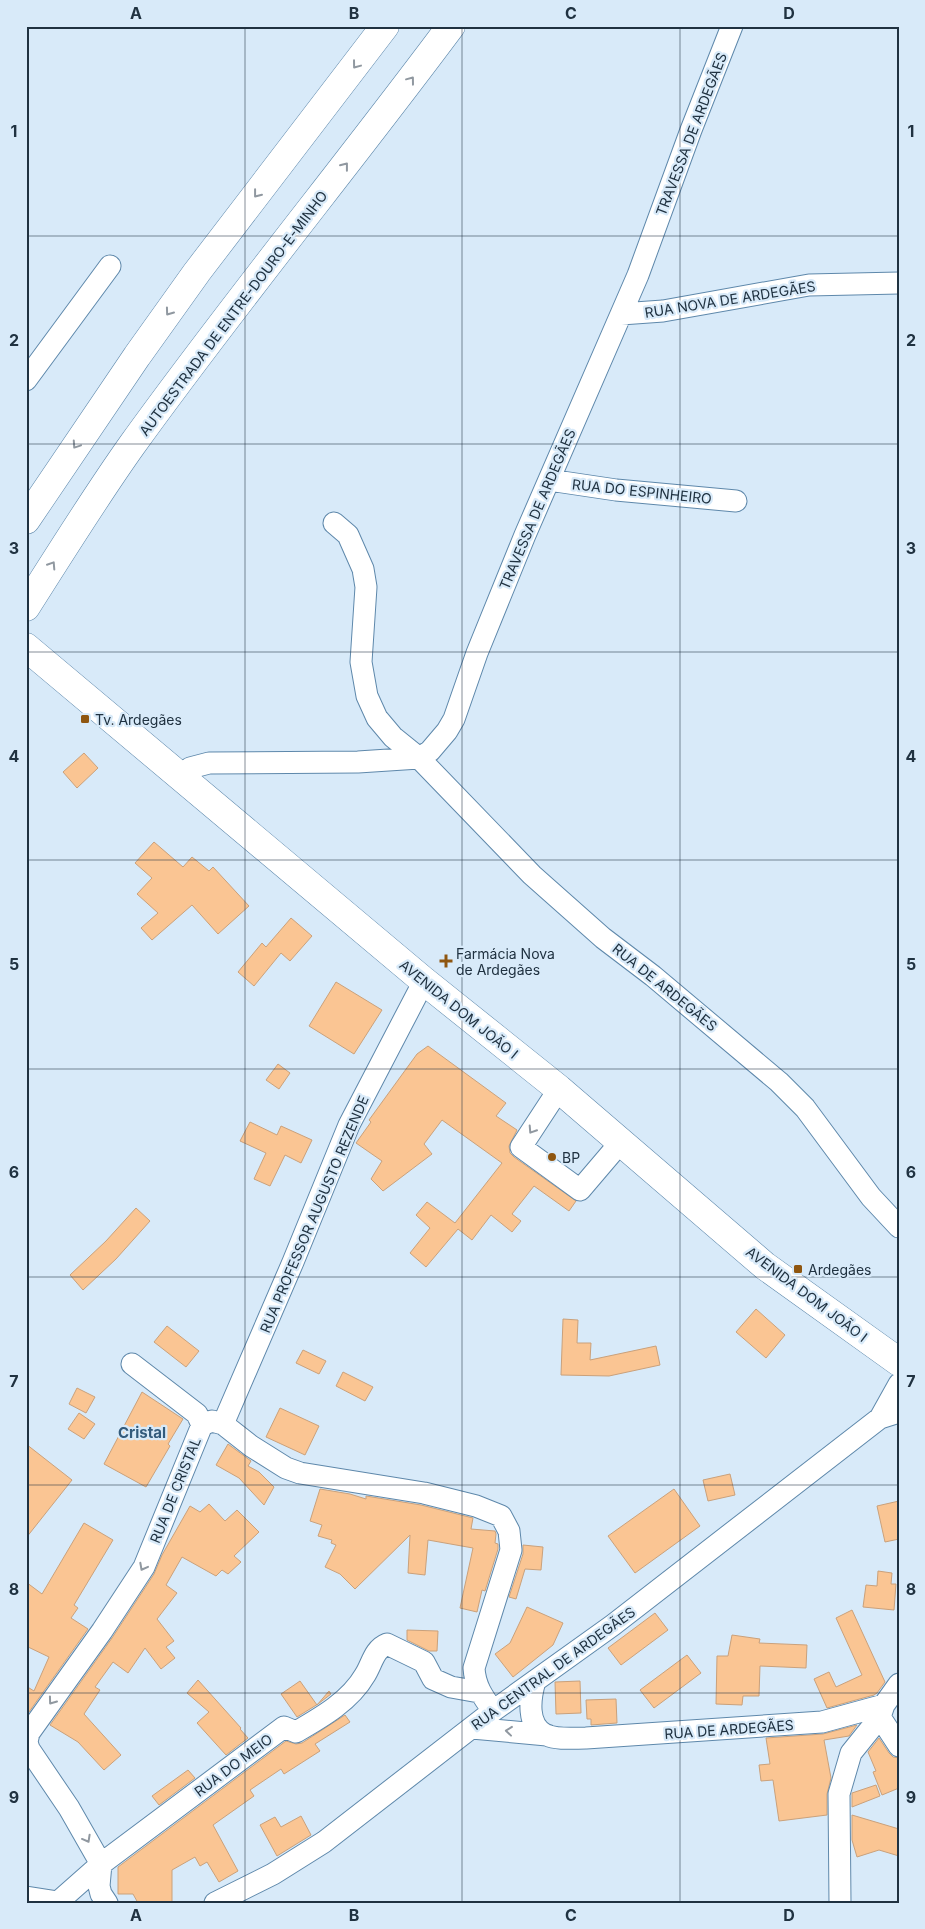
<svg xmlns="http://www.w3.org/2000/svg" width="925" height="1929" viewBox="0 0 925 1929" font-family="Inter,sans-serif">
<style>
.building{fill:#fac593;stroke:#caa17b}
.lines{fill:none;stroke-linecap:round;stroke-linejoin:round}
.minor-casing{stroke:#5e88ab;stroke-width:23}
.major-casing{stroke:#5e88ab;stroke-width:29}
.highway-casing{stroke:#5e88ab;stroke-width:29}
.minor{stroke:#fff;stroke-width:21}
.major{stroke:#fff;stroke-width:28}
.highway{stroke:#fff;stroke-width:28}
.oneway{stroke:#9098a0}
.grid{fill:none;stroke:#203241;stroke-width:1;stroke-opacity:0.55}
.poi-dot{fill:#8f5610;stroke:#d8eaf9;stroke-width:2}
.labels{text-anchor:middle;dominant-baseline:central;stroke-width:4.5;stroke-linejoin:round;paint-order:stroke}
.street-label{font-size:14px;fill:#203241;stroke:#d8eaf9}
.poi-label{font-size:14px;fill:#203241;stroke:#d8eaf9;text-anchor:start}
.neighbourhood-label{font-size:15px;font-weight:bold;fill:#335b7c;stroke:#d8eaf9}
.neatline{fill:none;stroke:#203241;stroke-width:2}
.grid-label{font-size:16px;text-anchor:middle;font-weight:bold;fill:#203241}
</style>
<rect width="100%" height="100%" fill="#d8eaf9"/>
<!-- building -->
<path class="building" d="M 84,753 L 98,768 L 77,788 L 63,772 Z
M 154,842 L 183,867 L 192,857 L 209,871 L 213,867 L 249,906 L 218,934 L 192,905 L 152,940 L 141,928 L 158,913 L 137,894 L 152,878 L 135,863 Z
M 291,918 L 312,936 L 290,961 L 281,953 L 254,986 L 238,972 L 262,943 L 266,947 Z
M 336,982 L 382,1010 L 354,1054 L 309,1026 Z
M 428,1046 L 506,1103 L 496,1116 L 517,1130 L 509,1146 L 510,1153 L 514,1157 L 576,1201 L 569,1211 L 534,1186 L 512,1214 L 521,1221 L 512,1232 L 491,1215 L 472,1240 L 458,1229 L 426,1267 L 410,1253 L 430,1228 L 416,1215 L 427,1202 L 455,1223 L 502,1163 L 442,1120 L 424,1144 L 432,1154 L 383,1191 L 371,1179 L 382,1161 L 356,1143 L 371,1122 L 369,1120 L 417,1054 Z
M 278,1064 L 290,1073 L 279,1089 L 266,1080 Z
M 250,1122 L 277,1135 L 281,1126 L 312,1140 L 301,1163 L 285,1155 L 270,1186 L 254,1179 L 266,1153 L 240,1141 Z
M 136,1208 L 150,1221 L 116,1259 L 83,1290 L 70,1275 L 106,1241 Z
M 756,1309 L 785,1335 L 766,1358 L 736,1332 Z
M 563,1319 L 578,1320 L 577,1343 L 591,1343 L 590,1360 L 656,1346 L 660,1365 L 609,1376 L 561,1375 Z
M 167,1326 L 199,1351 L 186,1367 L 154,1342 Z
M 303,1350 L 326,1361 L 319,1374 L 296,1363 Z
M 343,1372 L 373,1387 L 365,1401 L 336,1386 Z
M 77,1388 L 95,1397 L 86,1413 L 69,1404 Z
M 142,1392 L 183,1419 L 168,1444 L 170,1446 L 146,1487 L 104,1464 Z
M 280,1408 L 319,1426 L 305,1455 L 266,1437 Z
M 79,1413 L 95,1424 L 84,1439 L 68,1429 Z
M 26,1444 L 72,1480 L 26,1538 Z
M 228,1444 L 251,1461 L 248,1466 L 259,1472 L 274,1487 L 264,1505 L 239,1478 L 216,1465 Z
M 730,1474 L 735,1495 L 708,1501 L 703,1480 Z
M 320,1489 L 350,1494 L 366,1499 L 366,1496 L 421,1505 L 473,1518 L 471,1529 L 495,1531 L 496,1534 L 495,1543 L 498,1544 L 498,1549 L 485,1591 L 482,1590 L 477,1612 L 460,1608 L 473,1548 L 428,1540 L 425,1575 L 408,1573 L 410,1535 L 355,1589 L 340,1574 L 325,1567 L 336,1545 L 331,1543 L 332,1540 L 318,1536 L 322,1525 L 310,1521 Z
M 674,1489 L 700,1526 L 635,1573 L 608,1536 Z
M 899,1501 L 899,1539 L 885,1542 L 877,1506 Z
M 209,1504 L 225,1521 L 237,1510 L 259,1532 L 234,1556 L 241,1562 L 228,1574 L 222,1570 L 216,1576 L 182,1557 L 166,1585 L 177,1593 L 157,1619 L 174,1641 L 166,1647 L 175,1658 L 161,1669 L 145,1648 L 128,1673 L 113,1662 L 95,1687 L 100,1690 L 84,1714 L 121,1755 L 104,1770 L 78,1742 L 50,1725 L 112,1638 L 154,1574 L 162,1555 L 190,1506 L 200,1512 Z
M 84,1523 L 113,1540 L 74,1605 L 78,1608 L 71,1618 L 88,1629 L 29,1712 L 26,1710 L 26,1686 L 34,1691 L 49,1657 L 26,1646 L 26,1582 L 42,1594 Z
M 523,1545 L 543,1547 L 541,1570 L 525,1569 L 516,1599 L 509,1597 L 523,1554 Z
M 878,1571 L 892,1573 L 891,1584 L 896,1584 L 894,1610 L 863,1607 L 866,1585 L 877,1586 Z
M 527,1607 L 563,1623 L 553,1645 L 513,1677 L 495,1654 L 510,1643 Z
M 852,1610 L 885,1682 L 877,1693 L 874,1695 L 827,1708 L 814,1679 L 829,1672 L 836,1687 L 862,1675 L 836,1618 Z
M 655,1613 L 668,1630 L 621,1665 L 608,1648 Z
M 407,1630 L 438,1631 L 437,1651 L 429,1651 L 407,1640 Z
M 732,1635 L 760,1639 L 759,1643 L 807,1645 L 806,1668 L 760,1666 L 759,1696 L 743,1696 L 742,1705 L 716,1704 L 717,1656 L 728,1656 Z
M 687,1655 L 701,1673 L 654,1708 L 640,1690 Z
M 198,1680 L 241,1728 L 240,1729 L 248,1738 L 226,1755 L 197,1723 L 209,1712 L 187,1693 Z
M 300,1681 L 317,1705 L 329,1691 L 331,1694 L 318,1704 L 297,1717 L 281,1694 Z
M 580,1681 L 581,1713 L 556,1714 L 555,1682 Z
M 616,1699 L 617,1723 L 591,1725 L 591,1719 L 587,1719 L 586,1700 Z
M 345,1715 L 350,1722 L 315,1744 L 320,1751 L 284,1774 L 281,1769 L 250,1790 L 254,1796 L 213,1825 L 238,1871 L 219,1882 L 207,1862 L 200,1866 L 195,1857 L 172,1870 L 172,1903 L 138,1903 L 133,1894 L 118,1894 L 118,1867 L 286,1741 L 296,1744 L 302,1743 Z
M 857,1725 L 849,1736 L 824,1740 L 831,1778 L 827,1794 L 827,1815 L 779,1821 L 773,1780 L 761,1781 L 759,1765 L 770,1764 L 766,1738 L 823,1734 Z
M 879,1738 L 889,1753 L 893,1757 L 899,1758 L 899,1788 L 882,1795 L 873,1772 L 876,1771 L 868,1752 Z
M 188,1770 L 195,1778 L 159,1805 L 152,1796 Z
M 876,1785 L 880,1796 L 852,1807 L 852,1793 Z
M 852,1815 L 899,1829 L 899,1856 L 879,1850 L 857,1857 L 852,1840 Z
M 301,1816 L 311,1835 L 277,1856 L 260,1825 L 275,1817 L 281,1827 Z"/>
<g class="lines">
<!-- minor casing -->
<g class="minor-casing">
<path id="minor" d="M 621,314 L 663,311 L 809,285 L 899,283
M 26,380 L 110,266
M 549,480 L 616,490 L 736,501
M 334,523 L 348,535 L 363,569 L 366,587 L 361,662 L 367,696 L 377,718 L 393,737 L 419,758 L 532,875 L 603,938 L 653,976 L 779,1082 L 805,1108 L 871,1197 L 899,1227
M 182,776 L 190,768 L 209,763 L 358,762 L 419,758 L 430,751 L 447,731 L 454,719 L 477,653 L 525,535 L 638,275 L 691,130 L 732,26
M 559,1089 L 521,1147 L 580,1190 L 620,1143
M 132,1364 L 197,1414 L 202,1425
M 880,1418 L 899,1384
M 223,1424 L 293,1262 L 349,1125 L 424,981
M 535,1681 C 530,1698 526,1726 546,1735 C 558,1740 574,1738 586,1738 L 822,1722 L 884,1705 L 899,1684
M 880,1717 L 899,1746
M 472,1728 L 547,1735
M 26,1897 L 58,1902 L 101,1864 L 284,1727 L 296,1732 C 322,1717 350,1701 365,1675 C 372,1664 374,1649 387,1644 L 424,1662 L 433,1679 L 451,1687 L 479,1692
M 107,1903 L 101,1894 L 99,1886 L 101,1864 L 69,1808 L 29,1749 L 27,1742 L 29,1733 L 102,1631 L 144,1567 L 202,1425 L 212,1421 L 223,1424 L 251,1446 L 286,1468 L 300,1473 L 424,1493 L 476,1506 L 501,1516 L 509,1531 L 511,1550 L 474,1668 C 475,1686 483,1697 493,1711
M 215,1903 L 273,1874 L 324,1842 L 493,1711 L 613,1625 L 880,1418 L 899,1412
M 840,1903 L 839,1794 L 851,1753 L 880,1717 L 884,1705"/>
</g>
<!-- major casing -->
<g class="major-casing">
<path id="major" d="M 26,647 L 424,981 L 559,1089 L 765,1266 L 899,1362"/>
</g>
<!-- highway casing -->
<g class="highway-casing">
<path id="highway" d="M 26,520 L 137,356 L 197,272 L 385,26
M 26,607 C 61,552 95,497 132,445 C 234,303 346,167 451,26"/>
</g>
<!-- minor -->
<use href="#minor" class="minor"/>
<!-- major -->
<use href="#major" class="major"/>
<!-- highway -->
<use href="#highway" class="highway"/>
</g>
<!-- one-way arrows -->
<defs><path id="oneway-chevron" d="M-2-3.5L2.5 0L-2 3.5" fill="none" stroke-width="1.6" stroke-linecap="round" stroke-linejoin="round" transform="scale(1.25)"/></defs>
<g class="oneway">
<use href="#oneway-chevron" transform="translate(356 65) rotate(127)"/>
<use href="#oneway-chevron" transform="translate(411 80) rotate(-53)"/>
<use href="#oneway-chevron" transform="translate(345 166) rotate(-52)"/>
<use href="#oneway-chevron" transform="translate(257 194) rotate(128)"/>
<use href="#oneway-chevron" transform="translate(169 312) rotate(126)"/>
<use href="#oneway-chevron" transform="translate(76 445) rotate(124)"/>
<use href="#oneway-chevron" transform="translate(52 565) rotate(-57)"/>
<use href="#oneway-chevron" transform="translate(532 1130) rotate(123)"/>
<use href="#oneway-chevron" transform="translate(143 1567) rotate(118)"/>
<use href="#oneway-chevron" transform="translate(52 1701) rotate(126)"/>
<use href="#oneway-chevron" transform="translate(509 1731) rotate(-174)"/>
<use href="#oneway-chevron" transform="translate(87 1839) rotate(61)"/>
</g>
<!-- grid -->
<path class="grid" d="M 245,26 L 245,1903M 462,26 L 462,1903M 680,26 L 680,1903M 26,236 L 899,236M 26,444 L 899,444M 26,652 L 899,652M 26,860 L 899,860M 26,1069 L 899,1069M 26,1277 L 899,1277M 26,1485 L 899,1485M 26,1693 L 899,1693"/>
<!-- markers -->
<g class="poi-dot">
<rect x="80" y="714" width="10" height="10" rx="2.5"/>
<path d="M443.5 953.5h5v5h5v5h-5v5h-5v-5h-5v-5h5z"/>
<circle cx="552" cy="1157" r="5"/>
<rect x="793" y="1264" width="10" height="10" rx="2.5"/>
</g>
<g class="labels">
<!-- street labels -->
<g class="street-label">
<text transform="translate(691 134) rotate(-69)">TRAVESSA DE ARDEGÃES</text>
<text transform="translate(730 299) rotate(-9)">RUA NOVA DE ARDEGÃES</text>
<text transform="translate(233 313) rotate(-53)">AUTOESTRADA DE ENTRE-DOURO-E-MINHO</text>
<text transform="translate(642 491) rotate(6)">RUA DO ESPINHEIRO</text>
<text transform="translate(537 509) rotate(-67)">TRAVESSA DE ARDEGÃES</text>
<text transform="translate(665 987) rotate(39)">RUA DE ARDEGÃES</text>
<text transform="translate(459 1009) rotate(39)">AVENIDA DOM JOÃO I</text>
<text transform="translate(314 1214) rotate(-67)">RUA PROFESSOR AUGUSTO REZENDE</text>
<text transform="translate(807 1294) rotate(37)">AVENIDA DOM JOÃO I</text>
<text transform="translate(175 1490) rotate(-68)">RUA DE CRISTAL</text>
<text transform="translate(553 1668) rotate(-36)">RUA CENTRAL DE ARDEGÃES</text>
<text transform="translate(729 1729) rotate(-4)">RUA DE ARDEGÃES</text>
<text transform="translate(233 1765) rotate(-37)">RUA DO MEIO</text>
</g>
<!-- poi labels -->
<g class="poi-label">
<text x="95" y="719">Tv. Ardegães</text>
<text x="456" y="953">Farmácia Nova<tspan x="456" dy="16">de Ardegães</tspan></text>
<text x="562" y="1157">BP</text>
<text x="808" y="1269">Ardegães</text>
</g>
<!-- neighbourhood labels -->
<g class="neighbourhood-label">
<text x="142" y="1432">Cristal</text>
</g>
</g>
<!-- border -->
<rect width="925" height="1929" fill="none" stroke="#d8eaf9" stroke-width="55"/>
<rect x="28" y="28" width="870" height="1874" class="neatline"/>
<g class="grid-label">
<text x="136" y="19">A</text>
<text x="354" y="19">B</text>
<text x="571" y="19">C</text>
<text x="789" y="19">D</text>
<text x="14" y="137">1</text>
<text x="911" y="137">1</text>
<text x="14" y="346">2</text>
<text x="911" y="346">2</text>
<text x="14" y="554">3</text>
<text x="911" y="554">3</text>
<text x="14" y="762">4</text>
<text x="911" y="762">4</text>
<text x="14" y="970">5</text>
<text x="911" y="970">5</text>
<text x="14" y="1178">6</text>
<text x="911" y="1178">6</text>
<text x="14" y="1387">7</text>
<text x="911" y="1387">7</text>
<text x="14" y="1595">8</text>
<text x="911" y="1595">8</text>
<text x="14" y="1803">9</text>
<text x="911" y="1803">9</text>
<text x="136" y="1921">A</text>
<text x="354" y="1921">B</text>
<text x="571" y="1921">C</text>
<text x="789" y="1921">D</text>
</g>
</svg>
